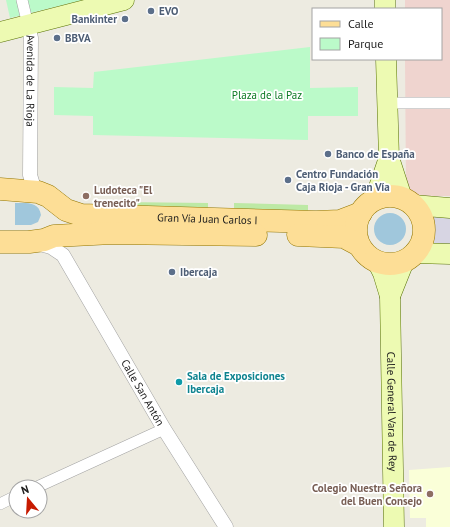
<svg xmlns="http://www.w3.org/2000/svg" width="450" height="527" viewBox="0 0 450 527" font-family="'PT Sans',sans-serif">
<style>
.commercial{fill:#efd4cf}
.education{fill:#faffd8}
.grass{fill:#bde9a5}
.park{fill:#bbfac9}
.plaza{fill:#d7d5e3}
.water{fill:#a0c7dc}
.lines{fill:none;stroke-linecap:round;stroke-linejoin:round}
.pedestrian-casing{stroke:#a3a3a3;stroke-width:12}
.minor-casing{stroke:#a3a3a3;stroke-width:15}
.secondary-casing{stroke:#577203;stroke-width:21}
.primary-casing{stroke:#937600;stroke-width:23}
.pedestrian{stroke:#fff;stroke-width:11}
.minor{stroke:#fff;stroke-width:14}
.secondary{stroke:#edfab2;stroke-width:20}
.primary{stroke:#fdde96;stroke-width:22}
.service-dot{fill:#5c6f8a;stroke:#fff;stroke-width:1.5}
.education-dot{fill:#8d6e63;stroke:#fff;stroke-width:1.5}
.culture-dot{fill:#0f9aa8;stroke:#fff;stroke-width:1.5}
.labels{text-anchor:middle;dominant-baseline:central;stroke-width:3.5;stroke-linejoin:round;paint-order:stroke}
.service-label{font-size:11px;font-weight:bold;fill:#4e5e75;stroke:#fff;text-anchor:start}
.street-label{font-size:11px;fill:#1c1c1c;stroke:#fff}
.park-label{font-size:11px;fill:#0a7922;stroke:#fff}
.education-label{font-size:11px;font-weight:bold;fill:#785e54;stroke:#fff;text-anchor:start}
.culture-label{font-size:11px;font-weight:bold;fill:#0d838f;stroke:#fff;text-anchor:start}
</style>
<rect width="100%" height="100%" fill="#edebe1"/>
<!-- commercial -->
<path class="commercial" d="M 405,0 L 450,0 L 450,196 L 415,196 L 406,187 L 405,59 L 441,59 L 441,9 L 405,9 Z"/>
<!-- education -->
<path class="education" d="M 450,467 L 450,527 L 426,527 L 426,518 L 410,518 L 409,470 Z"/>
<!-- grass -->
<path class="grass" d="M 120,202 L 208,203 L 208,210 L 120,210 Z
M 234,203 L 308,205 L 308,213 L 234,211 Z"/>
<!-- park -->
<path class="park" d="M 6,0 L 83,0 L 10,18 Z
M 310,47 L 310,88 L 358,87 L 358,116 L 308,116 L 308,140 L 93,135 L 93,116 L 54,115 L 54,87 L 93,88 L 94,72 Z"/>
<!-- plaza -->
<path class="plaza" d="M 432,216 L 450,216 L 450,245 L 430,244 L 432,230 Z"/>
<!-- water -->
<path class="water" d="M 15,203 C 26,203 39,201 41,215 L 38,222 L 31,225 L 15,225 Z
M374 229a16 16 0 1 1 32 0a16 16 0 1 1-32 0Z"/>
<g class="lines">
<!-- pedestrian casing -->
<g class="pedestrian-casing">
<path id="pedestrian" d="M 22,0 L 28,25
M 387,103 L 450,103
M 37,487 L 164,429
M 0,504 L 16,496"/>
</g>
<!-- minor casing -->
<g class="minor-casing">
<g id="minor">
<path id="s1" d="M 28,25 L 31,38 L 30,175 L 34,188 L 38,192"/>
<path id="s2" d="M 36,243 L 51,247 L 63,255 L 164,429 L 226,527"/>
</g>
</g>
<!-- secondary casing -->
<g class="secondary-casing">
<g id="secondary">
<path d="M 385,0 L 385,9"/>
<path d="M 0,32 L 124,0"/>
<path d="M 386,59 L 389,158 L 402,198"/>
<path d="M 375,199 L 389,158"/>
<path d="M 413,205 L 450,208"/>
<path d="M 414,253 L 450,254"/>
<path id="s3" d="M 377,261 L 383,273 L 390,296 L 394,527"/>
<path d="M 390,296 L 404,261"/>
</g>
</g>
<!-- primary casing -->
<g class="primary-casing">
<g id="primary">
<path id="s4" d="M 0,189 L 38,192 L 48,196 L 66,210 L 81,215 L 316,222 L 340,221 L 361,213"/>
<circle cx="390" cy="230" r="34"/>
<path d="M 298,235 L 344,237 L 359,245"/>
<path d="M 0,242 L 29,242 L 44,240 L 54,236 L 112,233 L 256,235"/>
</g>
</g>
<!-- pedestrian -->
<use href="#pedestrian" class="pedestrian"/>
<!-- minor -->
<use href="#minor" class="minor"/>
<!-- secondary -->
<use href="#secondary" class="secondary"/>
<!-- primary -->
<use href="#primary" class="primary"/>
</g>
<!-- markers -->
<g class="service-dot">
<circle cx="151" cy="11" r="4"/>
<circle cx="125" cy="19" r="4"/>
<circle cx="57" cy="38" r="4"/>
<circle cx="328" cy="154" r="4"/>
<circle cx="288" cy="180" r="4"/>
<circle cx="172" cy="272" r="4"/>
</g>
<g class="education-dot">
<circle cx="86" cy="196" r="4"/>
<circle cx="430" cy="494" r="4"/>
</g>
<circle class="culture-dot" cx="179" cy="382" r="4"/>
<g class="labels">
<!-- service labels -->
<g class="service-label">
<text x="159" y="11">EVO</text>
<text x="117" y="19" text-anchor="end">Bankinter</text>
<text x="65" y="38">BBVA</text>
<text x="336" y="154">Banco de España</text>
<text x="296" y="174">Centro Fundación<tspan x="296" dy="13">Caja Rioja - Gran Vía</tspan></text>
<text x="180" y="272">Ibercaja</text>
</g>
<!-- street labels -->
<g class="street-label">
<text stroke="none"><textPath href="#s1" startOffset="56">Avenida de La Rioja</textPath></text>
<text stroke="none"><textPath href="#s4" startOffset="214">Gran Vía Juan Carlos I</textPath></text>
<text stroke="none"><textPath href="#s2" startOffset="189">Calle San Antón</textPath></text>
<text stroke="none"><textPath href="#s3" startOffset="153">Calle General Vara de Rey</textPath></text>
</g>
<!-- park labels -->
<g class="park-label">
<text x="267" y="95">Plaza de la Paz</text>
</g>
<!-- education labels -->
<g class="education-label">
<text x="94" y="190">Ludoteca "El<tspan x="94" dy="13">trenecito"</tspan></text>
<text x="422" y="488" text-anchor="end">Colegio Nuestra Señora<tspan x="422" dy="13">del Buen Consejo</tspan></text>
</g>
<!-- culture labels -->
<g class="culture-label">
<text x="187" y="376">Sala de Exposiciones<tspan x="187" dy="13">Ibercaja</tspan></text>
</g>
</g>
<!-- legend -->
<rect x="312" y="8" width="130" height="52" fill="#ffffff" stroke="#a4a4a4"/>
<rect x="320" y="21" width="20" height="6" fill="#fdde96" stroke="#a4a4a4"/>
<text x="348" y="28" font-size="12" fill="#1c1c1c">Calle</text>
<rect x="320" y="38" width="20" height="12" fill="#bbfac9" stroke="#a4a4a4"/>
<text x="348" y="48" font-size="12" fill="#1c1c1c">Parque</text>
<!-- north arrow -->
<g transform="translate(28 499) rotate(342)"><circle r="19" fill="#ffffff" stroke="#a4a4a4"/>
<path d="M0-3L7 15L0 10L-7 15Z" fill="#c71a00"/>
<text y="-6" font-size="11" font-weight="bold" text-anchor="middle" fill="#1c1c1c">N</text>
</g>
</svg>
